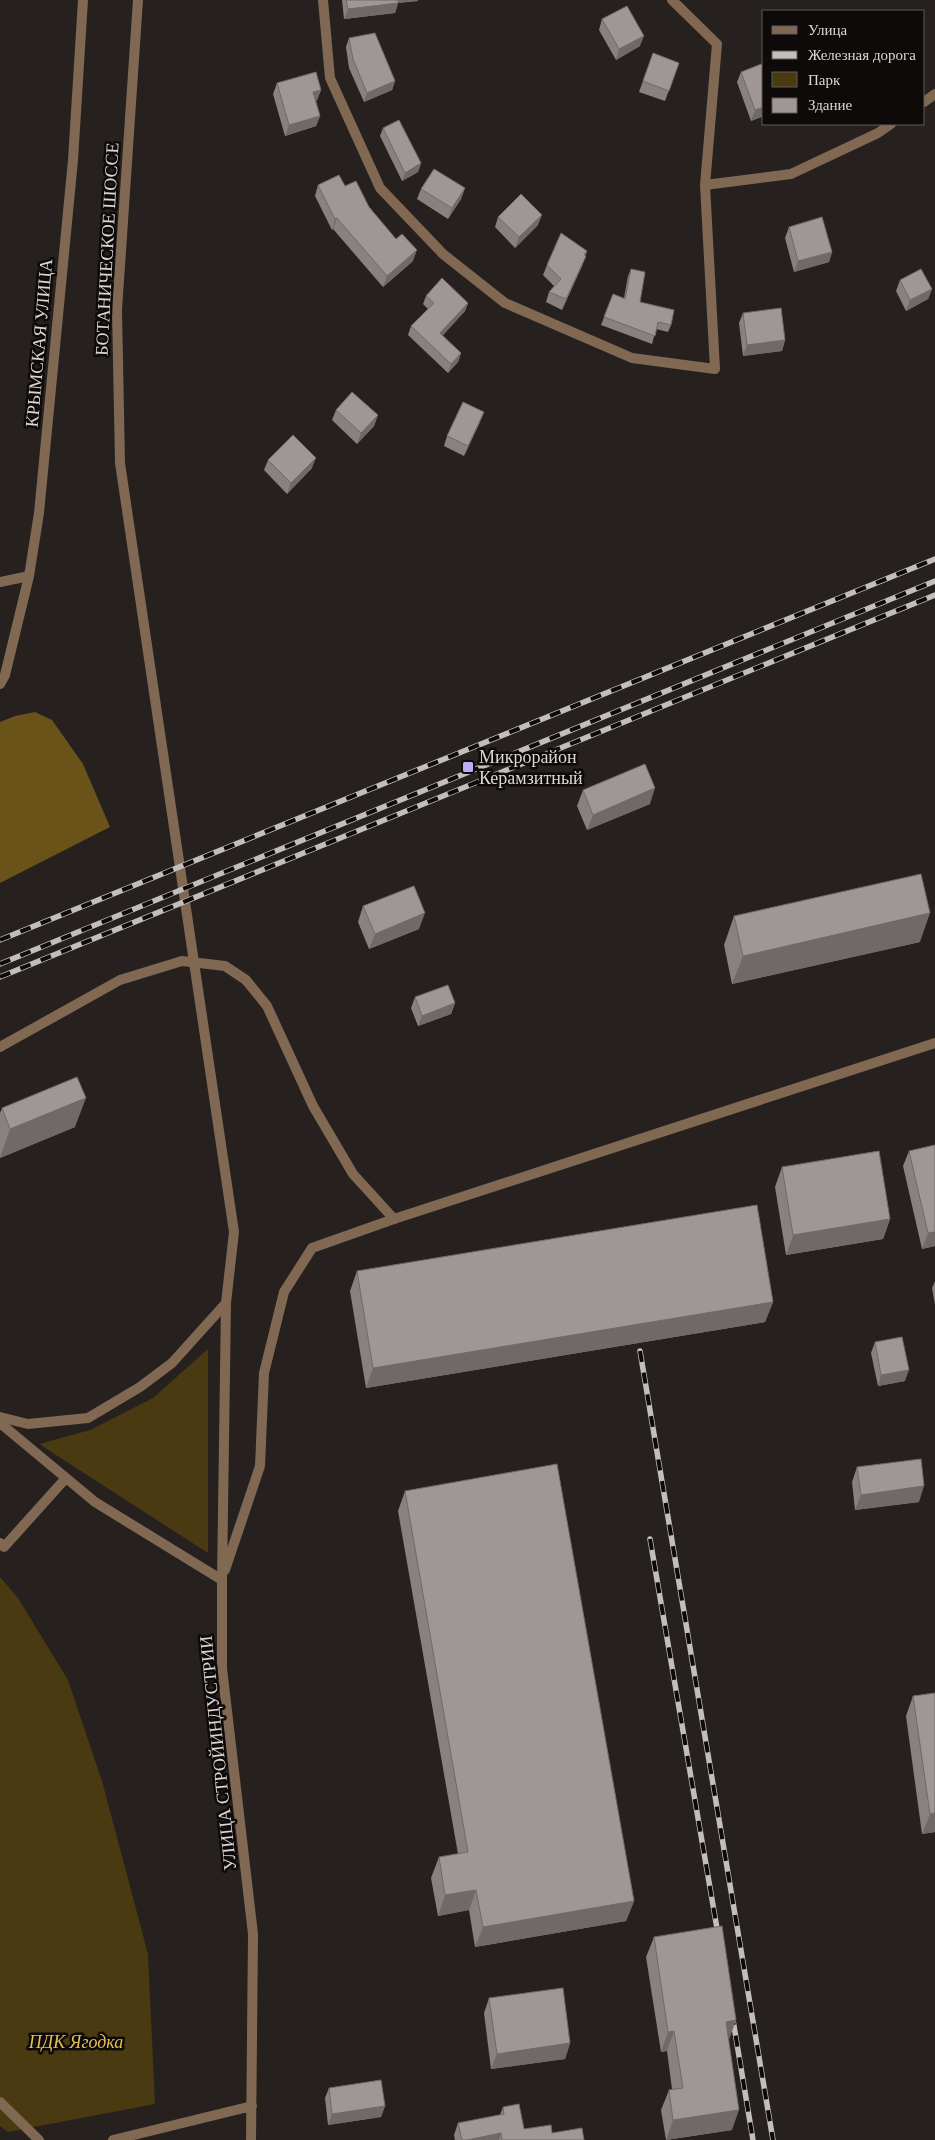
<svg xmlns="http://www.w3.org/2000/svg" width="935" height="2140" viewBox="0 0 935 2140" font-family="Georgia,serif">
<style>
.green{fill:#4a3a11}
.forest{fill:#6a5319}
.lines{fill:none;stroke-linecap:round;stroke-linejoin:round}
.minor{stroke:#806852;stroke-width:10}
.tertiary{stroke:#806852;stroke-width:10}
.rail-casing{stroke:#c2bebc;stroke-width:5.5}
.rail{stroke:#0d0a09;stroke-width:4;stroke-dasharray:11;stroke-linecap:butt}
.wall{fill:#898181}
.shaded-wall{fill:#6f6969}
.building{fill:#9f9696;stroke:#6f6969}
.poi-dot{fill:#bcaaf5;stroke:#0d0a09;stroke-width:2}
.labels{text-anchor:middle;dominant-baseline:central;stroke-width:5;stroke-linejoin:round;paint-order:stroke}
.street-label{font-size:18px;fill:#dbd7d5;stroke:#0d0a09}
.poi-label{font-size:18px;fill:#dbd7d5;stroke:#0d0a09;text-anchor:start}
.park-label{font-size:18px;font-style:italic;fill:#e9be57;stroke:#0d0a09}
</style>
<rect width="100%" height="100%" fill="#26201e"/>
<!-- green -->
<path class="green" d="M 208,1349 L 208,1553 L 39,1444 L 90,1430 L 153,1398 Z
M 0,1577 L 18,1598 L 68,1680 L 102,1781 L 148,1954 L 155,2104 L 8,2132 L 0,2126 Z"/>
<!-- forest -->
<path class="forest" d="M 35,712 L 52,720 L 83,764 L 110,827 L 0,883 L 0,722 L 15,716 Z"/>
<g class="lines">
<!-- minor -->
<path class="minor" d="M 323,0 L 330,78 L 380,188 L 443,254 L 505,303 L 632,358 L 715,369 L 705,185 L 717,44 L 672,0
M 924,102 L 935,94
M 705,185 L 791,174 L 878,133 L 891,124
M 0,582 L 29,576
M 0,684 L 5,675 L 29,576 L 39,513 L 73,160 L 83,0
M 226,1303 L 222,1580 L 222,1668 L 253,1934 L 251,2140
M 0,1423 L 95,1502 L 222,1580
M 0,1543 L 4,1547 L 66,1478
M 225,1570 L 260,1466 L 264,1373 L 284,1292 L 312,1248 L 394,1219
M 0,2102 L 39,2140
M 113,2140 L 252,2106"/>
<!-- tertiary -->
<path class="tertiary" d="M 0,1047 L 120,980 L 182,961 L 225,966 L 246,980 L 267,1006 L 313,1106 L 353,1174 L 394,1219 L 935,1043
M 0,1417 L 28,1424 L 88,1418 L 140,1387 L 172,1363 L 226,1303 L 234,1232 L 120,463 L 117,310 L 138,0"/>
<!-- rail casing -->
<g class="rail-casing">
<path id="rail" d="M 0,940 L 935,559
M 0,964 L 935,581
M 0,977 L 935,595
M 640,1351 L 773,2140
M 650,1539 L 719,1940
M 732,2014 L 753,2140"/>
</g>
<!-- rail -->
<use href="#rail" class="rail"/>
</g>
<!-- wall -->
<path class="wall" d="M 342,0 L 418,0 L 418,1 L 398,3 L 395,13 L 344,19 Z
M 602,19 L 640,46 L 616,60 L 599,30 Z
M 349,38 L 395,81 L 392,90 L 364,102 L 349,68 L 346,47 Z
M 653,53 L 679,63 L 665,101 L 639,92 Z
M 741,72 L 764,116 L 751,121 L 737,82 Z
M 277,83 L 321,90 L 317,100 L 316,101 L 320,116 L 316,126 L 285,136 L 273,94 Z
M 383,128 L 421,163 L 418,172 L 402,181 L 380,136 Z
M 318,185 L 345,186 L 369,207 L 413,261 L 383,287 L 333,229 L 332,230 L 315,196 Z
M 465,188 L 461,199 L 448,219 L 417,199 L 421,189 Z
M 498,217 L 538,225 L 515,248 L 495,227 Z
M 789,227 L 832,252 L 829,262 L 794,272 L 785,238 Z
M 587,251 L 582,266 L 562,310 L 546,302 L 549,292 L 554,286 L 543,275 L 547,265 Z
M 631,269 L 640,302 L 671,325 L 668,332 L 656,329 L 652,344 L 601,325 L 613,294 L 624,298 L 628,276 Z
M 900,280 L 932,289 L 928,299 L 906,311 L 896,291 Z
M 426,296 L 468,303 L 465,311 L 442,336 L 461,353 L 458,362 L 448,373 L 408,335 L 411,326 L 428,309 L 423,304 Z
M 743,313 L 785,340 L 782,351 L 743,356 L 739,323 Z
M 336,410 L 378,415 L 374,426 L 357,444 L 332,420 Z
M 480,422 L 464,456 L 444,446 L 447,436 Z
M 268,460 L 312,468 L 287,494 L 264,470 Z
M 583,790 L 650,804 L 587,830 L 577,806 Z
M 363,906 L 419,929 L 369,949 L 358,922 Z
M 734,916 L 920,942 L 732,984 L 724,945 Z
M 415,997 L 455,1003 L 451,1014 L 418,1026 L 411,1008 Z
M 2,1108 L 75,1127 L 0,1158 L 0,1113 Z
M 909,1151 L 935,1246 L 922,1249 L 903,1166 Z
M 782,1167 L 890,1219 L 883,1239 L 786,1255 L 775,1187 Z
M 357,1271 L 773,1302 L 765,1322 L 366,1388 L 350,1291 Z
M 935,1281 L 935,1305 L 932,1288 Z
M 875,1342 L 905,1381 L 878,1386 L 871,1353 Z
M 857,1467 L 919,1502 L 855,1510 L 852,1482 Z
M 405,1491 L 634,1901 L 626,1921 L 475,1947 L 469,1910 L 438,1916 L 431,1878 L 439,1857 L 458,1854 L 398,1511 Z
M 913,1696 L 935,1832 L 922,1834 L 906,1716 Z
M 654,1937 L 729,2040 L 732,2130 L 666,2140 L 661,2110 L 669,2090 L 672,2089 L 667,2051 L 661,2052 L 646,1957 Z
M 489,1998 L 570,2043 L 565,2059 L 491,2069 L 484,2013 Z
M 329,2088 L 385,2106 L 381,2117 L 328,2125 L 325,2098 Z
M 503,2107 L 524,2129 L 552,2133 L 584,2140 L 455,2140 L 454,2135 L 458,2123 L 500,2115 Z"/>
<!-- shaded-wall -->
<path class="shaded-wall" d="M 395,0 L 418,0 L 418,1 L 394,3 Z
M 398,3 L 395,13 L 344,19 L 348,9 Z
M 644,36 L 640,46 L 616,60 L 619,49 Z
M 395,81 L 392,90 L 364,102 L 367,93 Z
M 321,90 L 317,100 L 309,103 L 313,92 Z
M 764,107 L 764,116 L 751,121 L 755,110 Z
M 320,116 L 316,126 L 285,136 L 289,125 Z
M 421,163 L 418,172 L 402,181 L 405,173 Z
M 465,188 L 461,199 L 448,219 L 452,208 Z
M 542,215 L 538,225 L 515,248 L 519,237 Z
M 337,218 L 333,229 L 332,230 L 335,219 Z
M 417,250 L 413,261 L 383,287 L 387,276 Z
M 832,252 L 829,262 L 794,272 L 798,261 Z
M 586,256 L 582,266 L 562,310 L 566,299 Z
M 932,289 L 928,299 L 906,311 L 910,300 Z
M 468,303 L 465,311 L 437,342 L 440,333 Z
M 785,340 L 782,351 L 743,356 L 747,345 Z
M 461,353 L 458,362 L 448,373 L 451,364 Z
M 484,412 L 480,422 L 464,456 L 468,446 Z
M 378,415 L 374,426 L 357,444 L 361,433 Z
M 316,458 L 312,468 L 287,494 L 291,483 Z
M 655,788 L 650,804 L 587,830 L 593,815 Z
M 425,913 L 419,929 L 369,949 L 375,934 Z
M 930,913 L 920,942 L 732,984 L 743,956 Z
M 455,1003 L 451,1014 L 418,1026 L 422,1016 Z
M 86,1098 L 75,1127 L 0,1158 L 10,1129 Z
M 890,1219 L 883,1239 L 786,1255 L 793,1235 Z
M 935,1232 L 935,1246 L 922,1249 L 928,1233 Z
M 773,1302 L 765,1322 L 366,1388 L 373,1368 Z
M 909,1370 L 905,1381 L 878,1386 L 881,1375 Z
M 924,1486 L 919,1502 L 855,1510 L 861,1495 Z
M 935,1813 L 935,1832 L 922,1834 L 930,1814 Z
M 476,1890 L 469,1910 L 438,1916 L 445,1895 Z
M 634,1901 L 626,1921 L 475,1947 L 483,1927 Z
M 736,2020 L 729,2040 L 726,2022 Z
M 674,2031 L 667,2051 L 661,2052 L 668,2032 Z
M 570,2043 L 565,2059 L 491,2069 L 497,2054 Z
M 385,2106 L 381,2117 L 328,2125 L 332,2114 Z
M 739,2110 L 732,2130 L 666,2140 L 673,2120 Z
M 501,2133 L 499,2140 L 467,2140 Z"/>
<!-- building -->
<path class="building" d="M 346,0 L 398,0 L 398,3 L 348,9 Z
M 627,6 L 644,36 L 619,49 L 602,19 Z
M 375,33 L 395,81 L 367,93 L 353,59 L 349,38 Z
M 653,53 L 679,63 L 669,91 L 643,81 Z
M 764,63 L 764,107 L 755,110 L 741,72 Z
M 316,72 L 321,90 L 313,92 L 320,116 L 289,125 L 277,83 Z
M 399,120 L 421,163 L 405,173 L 383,128 Z
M 434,169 L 465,188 L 452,208 L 421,189 Z
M 339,175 L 345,186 L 356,181 L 369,207 L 396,239 L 402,234 L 417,250 L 387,276 L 337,218 L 335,219 L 318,185 Z
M 521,194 L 542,215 L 519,237 L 498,217 Z
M 822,217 L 832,252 L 798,261 L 789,227 Z
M 561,233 L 587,251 L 584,255 L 586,256 L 566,299 L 549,292 L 561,279 L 547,265 Z
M 631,269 L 645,272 L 640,302 L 674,310 L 671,325 L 658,322 L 655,336 L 604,317 L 613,294 L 625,299 Z
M 921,269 L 932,289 L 910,300 L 900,280 Z
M 442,278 L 468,303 L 440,333 L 461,353 L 451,364 L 411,326 L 434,303 L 426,296 Z
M 781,308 L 785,340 L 747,345 L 743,313 Z
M 352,392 L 378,415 L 361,433 L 336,410 Z
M 463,402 L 484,412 L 468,446 L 447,436 Z
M 293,435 L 316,458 L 291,483 L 268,460 Z
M 645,764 L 655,788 L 593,815 L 583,790 Z
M 921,874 L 930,913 L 743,956 L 734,916 Z
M 414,886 L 425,913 L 375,934 L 363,906 Z
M 448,985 L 455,1003 L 422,1016 L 415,997 Z
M 77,1077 L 86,1098 L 10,1129 L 2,1108 Z
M 935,1145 L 935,1232 L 928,1233 L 909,1151 Z
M 879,1151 L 890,1219 L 793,1235 L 782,1167 Z
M 757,1205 L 773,1302 L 373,1368 L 357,1271 Z
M 902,1337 L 909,1370 L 881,1375 L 875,1342 Z
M 921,1459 L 924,1486 L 861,1495 L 857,1467 Z
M 557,1464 L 634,1901 L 483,1927 L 476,1890 L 445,1895 L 439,1857 L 468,1852 L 405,1491 Z
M 935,1693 L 935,1813 L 930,1814 L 913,1696 Z
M 722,1926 L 736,2020 L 726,2022 L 739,2110 L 673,2120 L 669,2090 L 683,2088 L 674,2031 L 668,2032 L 654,1937 Z
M 563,1988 L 570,2043 L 497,2054 L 489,1998 Z
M 381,2080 L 385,2106 L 332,2114 L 329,2088 Z
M 519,2104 L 524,2129 L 551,2125 L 552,2133 L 582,2128 L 584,2140 L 502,2140 L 501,2133 L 467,2140 L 462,2140 L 458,2123 L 504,2114 L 503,2107 Z"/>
<!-- markers -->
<rect class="poi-dot" x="462" y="761" width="12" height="12" rx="2.5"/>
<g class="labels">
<!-- street labels -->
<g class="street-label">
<text transform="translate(107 249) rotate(-87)">БОТАНИЧЕСКОЕ ШОССЕ</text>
<text transform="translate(39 343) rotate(-85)">КРЫМСКАЯ УЛИЦА</text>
<text transform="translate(218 1753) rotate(-96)">УЛИЦА СТРОЙИНДУСТРИИ</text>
</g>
<!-- poi labels -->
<g class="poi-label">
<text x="479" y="757">Микрорайон<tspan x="479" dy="21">Керамзитный</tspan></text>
</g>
<!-- park labels -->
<g class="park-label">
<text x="76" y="2042">ПДК Ягодка</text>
</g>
</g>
<!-- legend -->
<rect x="762" y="10" width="162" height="115" fill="#0d0a09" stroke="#5f5c5b"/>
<rect x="772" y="26" width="25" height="8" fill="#806852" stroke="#5f5c5b"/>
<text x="808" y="35" font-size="15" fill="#dbd7d5">Улица</text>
<rect x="772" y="51" width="25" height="8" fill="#c2bebc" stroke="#5f5c5b"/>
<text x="808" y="60" font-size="15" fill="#dbd7d5">Железная дорога</text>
<rect x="772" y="72" width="25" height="15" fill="#4a3a11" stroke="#5f5c5b"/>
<text x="808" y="85" font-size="15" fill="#dbd7d5">Парк</text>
<rect x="772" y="98" width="25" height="15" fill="#9f9696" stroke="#5f5c5b"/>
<text x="808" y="110" font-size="15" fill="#dbd7d5">Здание</text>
</svg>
